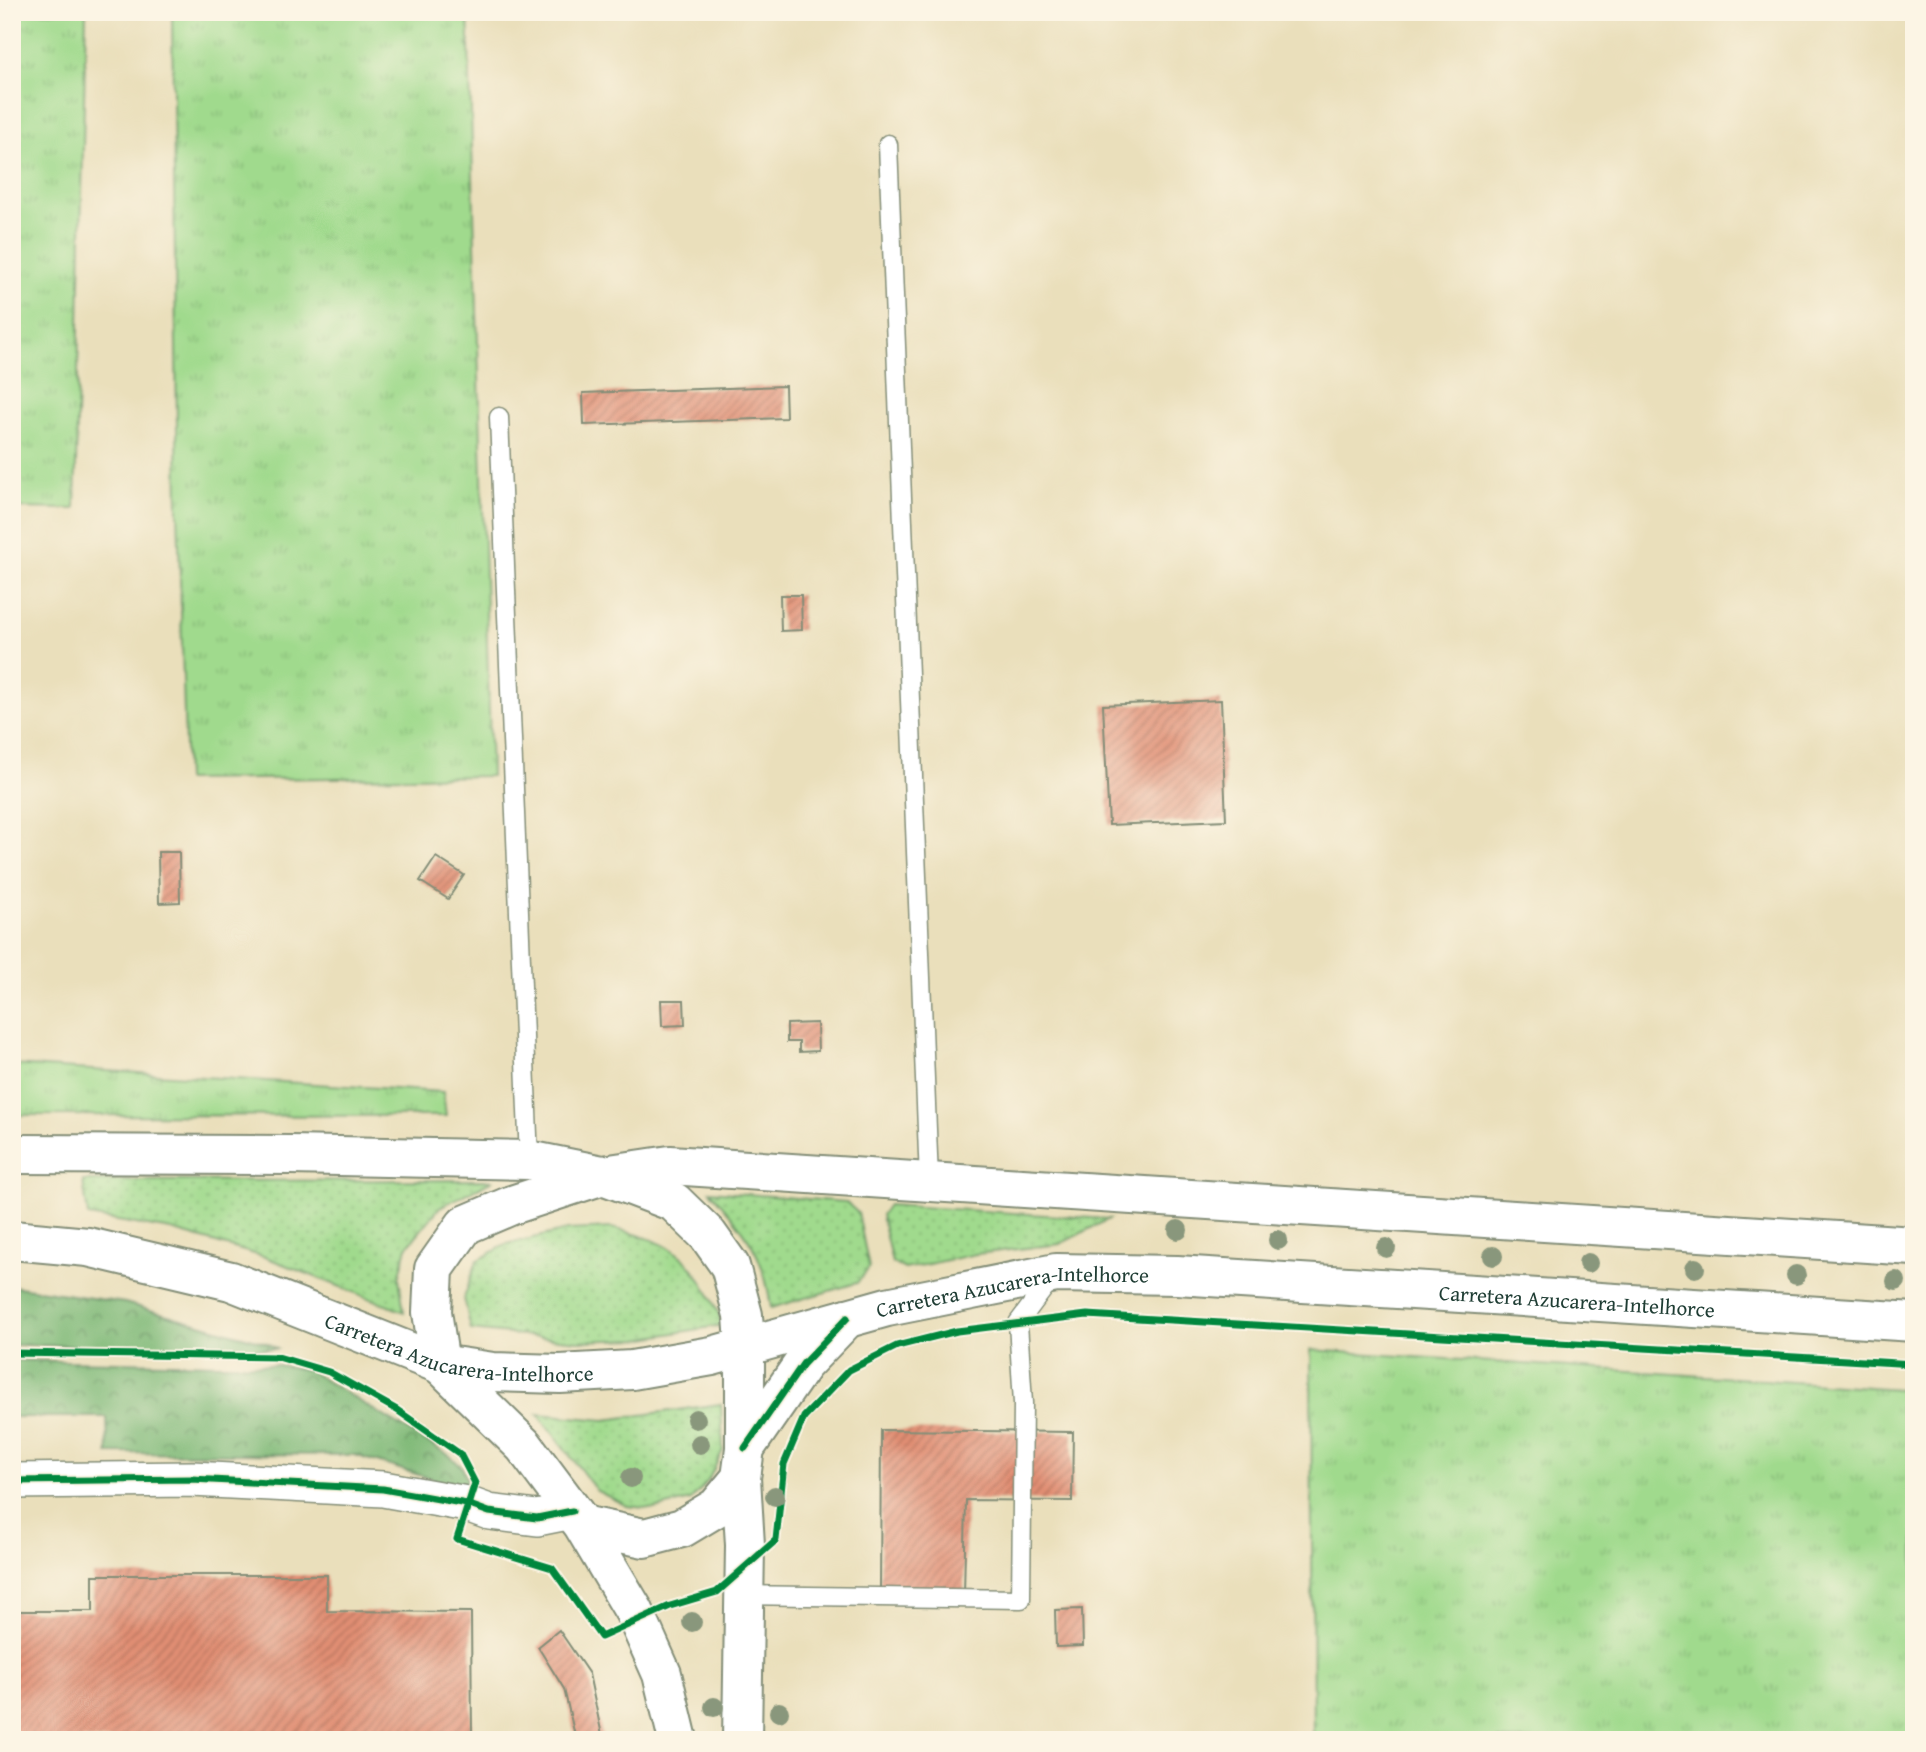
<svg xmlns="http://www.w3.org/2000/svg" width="1926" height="1752" viewBox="0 0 1926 1752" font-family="'Gentium Book Plus',serif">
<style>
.grass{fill:url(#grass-tufts);stroke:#608c60;stroke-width:2}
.forest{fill:url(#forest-crowns);stroke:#507c56;stroke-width:2}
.garden{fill:url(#garden-dots);stroke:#608c60;stroke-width:2}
.building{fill:url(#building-hatch)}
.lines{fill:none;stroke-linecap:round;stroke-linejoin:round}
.service-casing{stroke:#848e78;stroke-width:21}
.minor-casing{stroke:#848e78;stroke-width:38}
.tertiary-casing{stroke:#848e78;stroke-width:42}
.secondary-casing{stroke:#848e78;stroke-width:42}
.primary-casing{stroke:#848e78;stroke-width:42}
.service{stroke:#fff;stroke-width:18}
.minor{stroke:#fff;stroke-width:35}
.tertiary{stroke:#fff;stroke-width:38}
.secondary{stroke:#fff;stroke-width:38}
.primary{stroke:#fff;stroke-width:38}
.cycleway-casing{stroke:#fcf5e5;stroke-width:11}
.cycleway{stroke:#00873e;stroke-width:7}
.tree{fill:#89977b}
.labels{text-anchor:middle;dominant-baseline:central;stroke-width:5;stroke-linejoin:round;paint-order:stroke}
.street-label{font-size:21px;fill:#1f3d34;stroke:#fcf5e5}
</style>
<defs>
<pattern id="grass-tufts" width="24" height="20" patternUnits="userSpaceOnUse" patternTransform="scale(1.75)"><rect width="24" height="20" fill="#a0da8d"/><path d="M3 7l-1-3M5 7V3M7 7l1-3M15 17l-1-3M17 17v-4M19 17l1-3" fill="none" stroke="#89bc7a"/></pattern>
<pattern id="forest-crowns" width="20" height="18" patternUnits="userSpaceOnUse" patternTransform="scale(1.75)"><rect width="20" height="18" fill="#80ba78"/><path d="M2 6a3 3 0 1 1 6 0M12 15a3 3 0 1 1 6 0" fill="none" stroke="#689863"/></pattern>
<pattern id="garden-dots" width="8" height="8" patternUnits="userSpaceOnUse" patternTransform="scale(1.75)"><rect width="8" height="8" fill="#a0da8d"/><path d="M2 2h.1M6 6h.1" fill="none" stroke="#89bc7a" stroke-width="1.8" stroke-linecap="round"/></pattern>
<pattern id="building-hatch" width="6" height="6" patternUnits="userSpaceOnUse" patternTransform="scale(1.75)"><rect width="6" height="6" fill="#e18e73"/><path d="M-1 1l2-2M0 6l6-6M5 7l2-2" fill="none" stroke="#b6755f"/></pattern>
</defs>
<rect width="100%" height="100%" fill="#fcf5e5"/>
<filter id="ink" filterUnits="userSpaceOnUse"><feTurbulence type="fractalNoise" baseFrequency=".0143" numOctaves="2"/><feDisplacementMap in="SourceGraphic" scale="14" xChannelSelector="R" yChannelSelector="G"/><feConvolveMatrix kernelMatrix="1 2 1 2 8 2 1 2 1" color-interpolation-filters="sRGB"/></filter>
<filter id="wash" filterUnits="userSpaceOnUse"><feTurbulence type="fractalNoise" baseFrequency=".00686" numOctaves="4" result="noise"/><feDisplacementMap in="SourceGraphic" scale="28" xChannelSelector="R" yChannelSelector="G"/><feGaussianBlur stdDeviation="1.57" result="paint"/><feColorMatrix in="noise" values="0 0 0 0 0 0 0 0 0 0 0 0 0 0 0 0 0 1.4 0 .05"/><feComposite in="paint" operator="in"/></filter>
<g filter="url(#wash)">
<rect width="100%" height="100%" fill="#eadfbb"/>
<!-- grass -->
<path class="grass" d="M 12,12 L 86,12 L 75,509 L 12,508 Z
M 172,12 L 468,12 L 491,776 L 186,780 L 178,511 Z
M 12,1065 L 443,1092 L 446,1116 L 12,1115 Z
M 1311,1350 L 1914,1390 L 1914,1740 L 1313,1740 Z"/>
<!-- forest -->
<path class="forest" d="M 12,1286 L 125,1303 L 267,1343 L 277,1349 L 12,1345 Z
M 12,1360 L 278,1365 L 308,1370 L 450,1456 L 462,1467 L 468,1483 L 465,1489 L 354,1455 L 108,1453 L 107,1417 L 12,1417 Z"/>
<!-- garden -->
<path class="garden" d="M 493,1180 L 440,1207 L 407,1247 L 399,1278 L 404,1312 L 265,1257 L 171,1230 L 88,1216 L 83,1181 Z
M 710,1191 L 846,1202 L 858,1213 L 869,1268 L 857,1283 L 771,1308 C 764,1252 746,1233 710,1191 Z
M 888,1205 L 1109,1219 L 1060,1244 L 976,1254 L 905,1269 L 892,1263 L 881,1215 Z
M 612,1228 C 683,1245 694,1260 724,1325 L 638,1339 L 578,1341 L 471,1330 L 464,1298 L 477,1261 L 507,1244 L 568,1230 Z
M 721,1404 L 723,1450 L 708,1481 L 691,1500 L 654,1509 L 627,1506 L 597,1491 L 538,1414 L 605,1420 Z"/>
<g id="blocks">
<!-- building -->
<path class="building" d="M 785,386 L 786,418 L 584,425 L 583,393 Z
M 780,595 L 801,595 L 802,630 L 781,631 Z
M 1221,700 L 1226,820 L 1109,825 L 1103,705 Z
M 158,852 L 179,852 L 180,902 L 159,903 Z
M 436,857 L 464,875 L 448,899 L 420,881 Z
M 661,1000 L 684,1000 L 685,1025 L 662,1026 Z
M 817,1023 L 818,1051 L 799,1052 L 799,1042 L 787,1042 L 787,1024 Z
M 881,1430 L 1073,1432 L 1072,1501 L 966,1500 L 964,1596 L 880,1596 Z
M 93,1575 L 327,1575 L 327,1611 L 471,1612 L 472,1740 L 12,1740 L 12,1611 L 93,1611 Z
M 1082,1609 L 1083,1646 L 1056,1647 L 1055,1610 Z
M 559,1630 L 589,1674 L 603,1740 L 576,1740 L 564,1689 L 538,1647 Z"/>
</g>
</g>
<g filter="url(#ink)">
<use href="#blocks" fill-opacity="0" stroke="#848e78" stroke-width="2"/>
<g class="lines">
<!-- service casing -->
<g class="service-casing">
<path id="service" d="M 888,144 L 929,1180
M 499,417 L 529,1160
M 744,1595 L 1021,1599 L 1023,1403 L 1018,1323 L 1051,1279"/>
</g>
<!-- minor casing -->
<g class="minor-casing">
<path id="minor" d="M 12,1481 L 192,1479 L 383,1489 L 467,1504 L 489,1512 L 537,1518 L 572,1511"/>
</g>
<!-- tertiary casing -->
<g class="tertiary-casing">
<path id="tertiary" d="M 745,1448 L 803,1364 L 847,1318"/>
</g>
<!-- secondary casing -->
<g class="secondary-casing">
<path id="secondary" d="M 440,1364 L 524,1446 L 583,1525 L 634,1611 L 662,1674 L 678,1740
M 583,1525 L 644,1538 L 682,1528 L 717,1507 L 741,1478
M 742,1740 L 745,1545 L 741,1478 L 745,1448 L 745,1345"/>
</g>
<!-- primary casing -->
<g class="primary-casing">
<g id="primary">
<path d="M 12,1154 L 291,1155 L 529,1160 L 603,1175 L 670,1165 L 1914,1246"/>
<path id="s1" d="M 12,1240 L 88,1247 L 231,1281 L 440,1364 L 493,1372 L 560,1374 L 632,1370 L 712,1356 L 887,1307 L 1056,1273 L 1177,1275 L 1914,1322"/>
<path d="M 440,1364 L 432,1312 L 434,1269 L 465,1225 L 512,1205 L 603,1175 L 674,1202 L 708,1235 L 730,1266 L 743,1315 L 745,1345"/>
</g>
</g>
<!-- service -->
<use href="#service" class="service"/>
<!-- minor -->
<use href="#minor" class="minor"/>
<!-- tertiary -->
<use href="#tertiary" class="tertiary"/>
<!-- secondary -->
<use href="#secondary" class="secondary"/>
<!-- primary -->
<use href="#primary" class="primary"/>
<!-- cycleway casing -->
<g class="cycleway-casing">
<path id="cycleway" d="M 12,1353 L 278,1357 L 329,1372 L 397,1410 L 460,1454 L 475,1483 L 457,1539 L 552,1568 L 601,1637 L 670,1606 L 717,1592 L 776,1540 L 784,1464 L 804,1417 L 849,1370 L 897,1346 L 957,1331 L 1087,1315 L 1914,1364
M 745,1448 L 803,1364 L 847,1318
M 12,1481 L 192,1479 L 383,1489 L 467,1504 L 489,1512 L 537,1518 L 572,1511"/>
</g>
<!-- cycleway -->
<use href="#cycleway" class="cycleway"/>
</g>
<!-- trees -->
<g class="tree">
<circle cx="1178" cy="1230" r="10"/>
<circle cx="1278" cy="1240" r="10"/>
<circle cx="1386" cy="1248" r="10"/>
<circle cx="1493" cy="1256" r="10"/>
<circle cx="1588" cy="1263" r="10"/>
<circle cx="1695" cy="1268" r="10"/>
<circle cx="1796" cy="1275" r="10"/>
<circle cx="1896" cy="1281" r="10"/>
<circle cx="696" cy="1419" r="10"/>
<circle cx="700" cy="1444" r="10"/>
<circle cx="631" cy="1478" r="10"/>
<circle cx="775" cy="1496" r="10"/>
<circle cx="692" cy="1622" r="10"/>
<circle cx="714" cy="1707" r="10"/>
<circle cx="779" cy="1712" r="10"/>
</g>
</g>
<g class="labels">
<!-- street labels -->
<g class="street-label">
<text stroke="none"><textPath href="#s1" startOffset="1031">Carretera Azucarera-Intelhorce</textPath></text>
<text stroke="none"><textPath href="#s1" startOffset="1598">Carretera Azucarera-Intelhorce</textPath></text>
<text stroke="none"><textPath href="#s1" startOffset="464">Carretera Azucarera-Intelhorce</textPath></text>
</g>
</g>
<!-- margin -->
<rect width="1926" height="1752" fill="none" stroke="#fcf5e5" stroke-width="42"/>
</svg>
